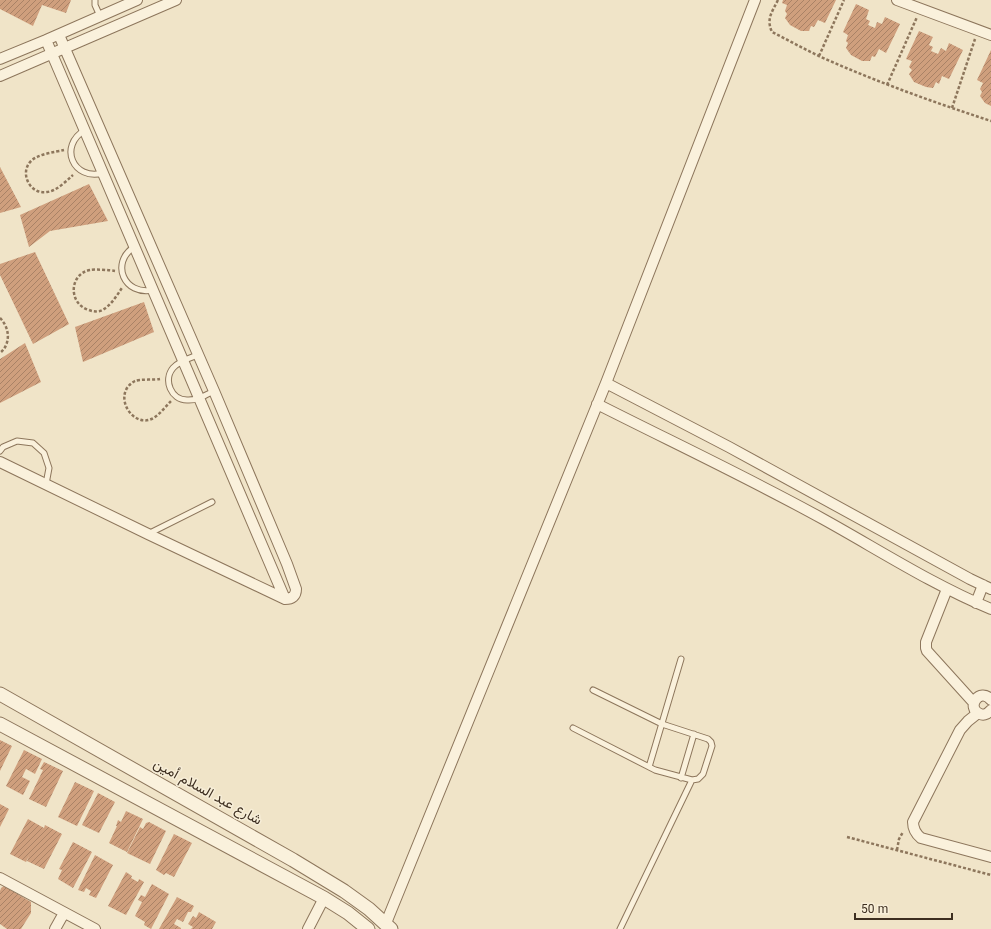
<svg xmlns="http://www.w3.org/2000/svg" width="991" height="929" viewBox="0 0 991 929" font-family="Georgia,Vazirmatn,serif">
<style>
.building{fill:url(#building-hatch)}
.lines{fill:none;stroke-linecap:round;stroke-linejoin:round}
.service-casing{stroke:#8d765c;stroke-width:7}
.minor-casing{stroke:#8d765c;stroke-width:12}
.tertiary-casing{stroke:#8d765c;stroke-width:15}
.path{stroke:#8d765c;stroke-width:2.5;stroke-dasharray:3 2;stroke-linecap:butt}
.service{stroke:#faf1dc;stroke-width:5}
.minor{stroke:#faf1dc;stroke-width:10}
.tertiary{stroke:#faf1dc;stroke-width:13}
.labels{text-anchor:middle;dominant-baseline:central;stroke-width:3;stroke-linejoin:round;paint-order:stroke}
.street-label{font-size:14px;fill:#3d2e20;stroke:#f7eed8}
</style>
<defs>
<pattern id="building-hatch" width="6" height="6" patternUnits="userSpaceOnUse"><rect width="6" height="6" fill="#cf9f7d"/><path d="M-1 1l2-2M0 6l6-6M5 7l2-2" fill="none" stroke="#a98266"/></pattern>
</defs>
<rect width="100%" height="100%" fill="#f0e4c8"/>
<!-- building -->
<path class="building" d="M 0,0 L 71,0 L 66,13 L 42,5 L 33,26 L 0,9 Z
M 783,0 L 836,0 L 825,23 L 818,20 L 814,27 L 811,26 L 809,31 L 801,31 L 790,25 L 785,18 L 787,14 L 785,11 L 787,5 L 782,3 Z
M 856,4 L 869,10 L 866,19 L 870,21 L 868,25 L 875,28 L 877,22 L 882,24 L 885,17 L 900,24 L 886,53 L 879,49 L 875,57 L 872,56 L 870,61 L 862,61 L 851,55 L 846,48 L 848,43 L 846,41 L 848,35 L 843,32 Z
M 919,31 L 933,37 L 929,45 L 933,47 L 931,51 L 938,54 L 941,48 L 946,51 L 949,43 L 963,50 L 949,79 L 942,76 L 939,84 L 936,82 L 933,88 L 926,87 L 914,82 L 909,74 L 912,70 L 909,67 L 912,61 L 906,59 Z
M 991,50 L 991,106 L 985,103 L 980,96 L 982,92 L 980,89 L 983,83 L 977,80 Z
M 0,167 L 21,207 L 0,213 Z
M 89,184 L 108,221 L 50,231 L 29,247 L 20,215 Z
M 35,252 L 69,324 L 33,344 L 0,275 L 0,264 Z
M 144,302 L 154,332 L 83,362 L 75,327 Z
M 25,343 L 41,382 L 0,403 L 0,359 Z
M 0,740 L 12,746 L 0,771 Z
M 24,750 L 42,759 L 35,774 L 26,769 L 22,777 L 30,781 L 23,795 L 6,786 Z
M 44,762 L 63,771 L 46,807 L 29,799 L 43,770 L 40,769 Z
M 75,782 L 94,791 L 77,826 L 58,817 Z
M 98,793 L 115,802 L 99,833 L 82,825 Z
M 0,804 L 9,809 L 0,827 Z
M 126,811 L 143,819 L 127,852 L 109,843 L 117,826 L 116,826 L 118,820 L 121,822 Z
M 28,819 L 44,828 L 45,825 L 62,834 L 44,869 L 27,861 L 29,856 L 26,862 L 10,854 Z
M 149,822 L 166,831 L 150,864 L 127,853 L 140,827 L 143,829 L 146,823 Z
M 174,834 L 192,843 L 174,877 L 166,873 L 164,875 L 156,870 Z
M 73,842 L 92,852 L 73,888 L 58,879 L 62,870 L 59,869 Z
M 95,855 L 113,865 L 96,898 L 89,895 L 91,891 L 86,888 L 84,892 L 78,890 Z
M 126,872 L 132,876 L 131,878 L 138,882 L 139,879 L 144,882 L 126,915 L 108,906 Z
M 152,884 L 169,894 L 151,929 L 144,925 L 145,922 L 135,916 L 142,902 L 138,900 L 141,895 L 145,897 Z
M 4,886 L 31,902 L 31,913 L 21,929 L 7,929 L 0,924 L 0,891 L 1,888 Z
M 177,897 L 194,906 L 191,912 L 188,912 L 183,922 L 177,919 L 174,924 L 181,928 L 181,929 L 159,929 Z
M 199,912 L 216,922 L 212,929 L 191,929 L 193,927 L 188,924 L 193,916 L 196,918 Z"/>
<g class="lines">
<!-- service casing -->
<g class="service-casing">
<path id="service" d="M 95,0 L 95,5 L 100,16
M 85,130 C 58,146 73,181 103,173
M 134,247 C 110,263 124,296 153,290
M 198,355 C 190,358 179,361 173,368 C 163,380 171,400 187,400 C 196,401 206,395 214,391
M 0,451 L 3,447 L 17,441 L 33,443 L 44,453 L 49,468 L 46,484
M 148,534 L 212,502
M 573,728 L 655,770 L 692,780 L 698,779 L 703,774 L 712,746 L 711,742 L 708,739 L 662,724 L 593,690
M 649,767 L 681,659
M 681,778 L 694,734
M 620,929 L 692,780"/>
</g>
<!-- minor casing -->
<g class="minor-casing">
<path id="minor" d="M 897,0 L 991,35
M 46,40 L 285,599
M 0,59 L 46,40 L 137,0
M 0,76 L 176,0
M 606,383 L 729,447 L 970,579 L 991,589
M 597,404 C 672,442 749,478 823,519 C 879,550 933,585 991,609
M 0,462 L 148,534 L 285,599 C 292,599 296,596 296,589 L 287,564 L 214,391 L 59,35
M 947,589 L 926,642 L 926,648 L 927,651 L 974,703
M 976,603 L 983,585
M 991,700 C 980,686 965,708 980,714 C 985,716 988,713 991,710
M 978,713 L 968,721 L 960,730 L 913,822 C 913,829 916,834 921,838 L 991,857
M 0,878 L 95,929
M 386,923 L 606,383 L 755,0
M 55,929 L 64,913
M 308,929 L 324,898"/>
</g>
<!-- tertiary casing -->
<g class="tertiary-casing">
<path id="tertiary" d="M 0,694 L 293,860 L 344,891 L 369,909 L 391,929
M 0,724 L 324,898 L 348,913 L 368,929"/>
</g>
<!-- path -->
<path class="path" d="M 778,0 C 772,12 766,19 772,32 C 788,40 804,49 821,57 C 877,82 933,102 991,121
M 819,56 L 844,0
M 887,85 L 917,17
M 952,108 L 975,39
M 64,150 C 55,152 38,154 31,161 C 19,173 30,195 47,192 C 57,191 66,181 73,175
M 115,271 C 109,270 96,269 90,270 C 69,274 68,304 89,310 C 94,312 100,312 104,309 C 112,304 117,295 122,288
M 0,318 C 10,328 11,344 0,353
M 160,379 C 154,380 140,379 135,381 C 110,394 134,432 155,417 C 161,413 166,406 171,401
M 847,837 L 991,875
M 897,850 L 899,839 L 903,832"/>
<!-- service -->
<use href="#service" class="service"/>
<!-- minor -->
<use href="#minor" class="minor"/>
<!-- tertiary -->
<use href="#tertiary" class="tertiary"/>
</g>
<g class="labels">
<!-- street labels -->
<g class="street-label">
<text transform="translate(207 793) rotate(29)">شارع عبد السلام أمين</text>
</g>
</g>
<!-- scale -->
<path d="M855 913v6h97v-6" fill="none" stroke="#3d2e20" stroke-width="2"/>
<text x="861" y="913" font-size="12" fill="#3d2e20" stroke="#f7eed8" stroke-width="3" paint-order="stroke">50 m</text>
</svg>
